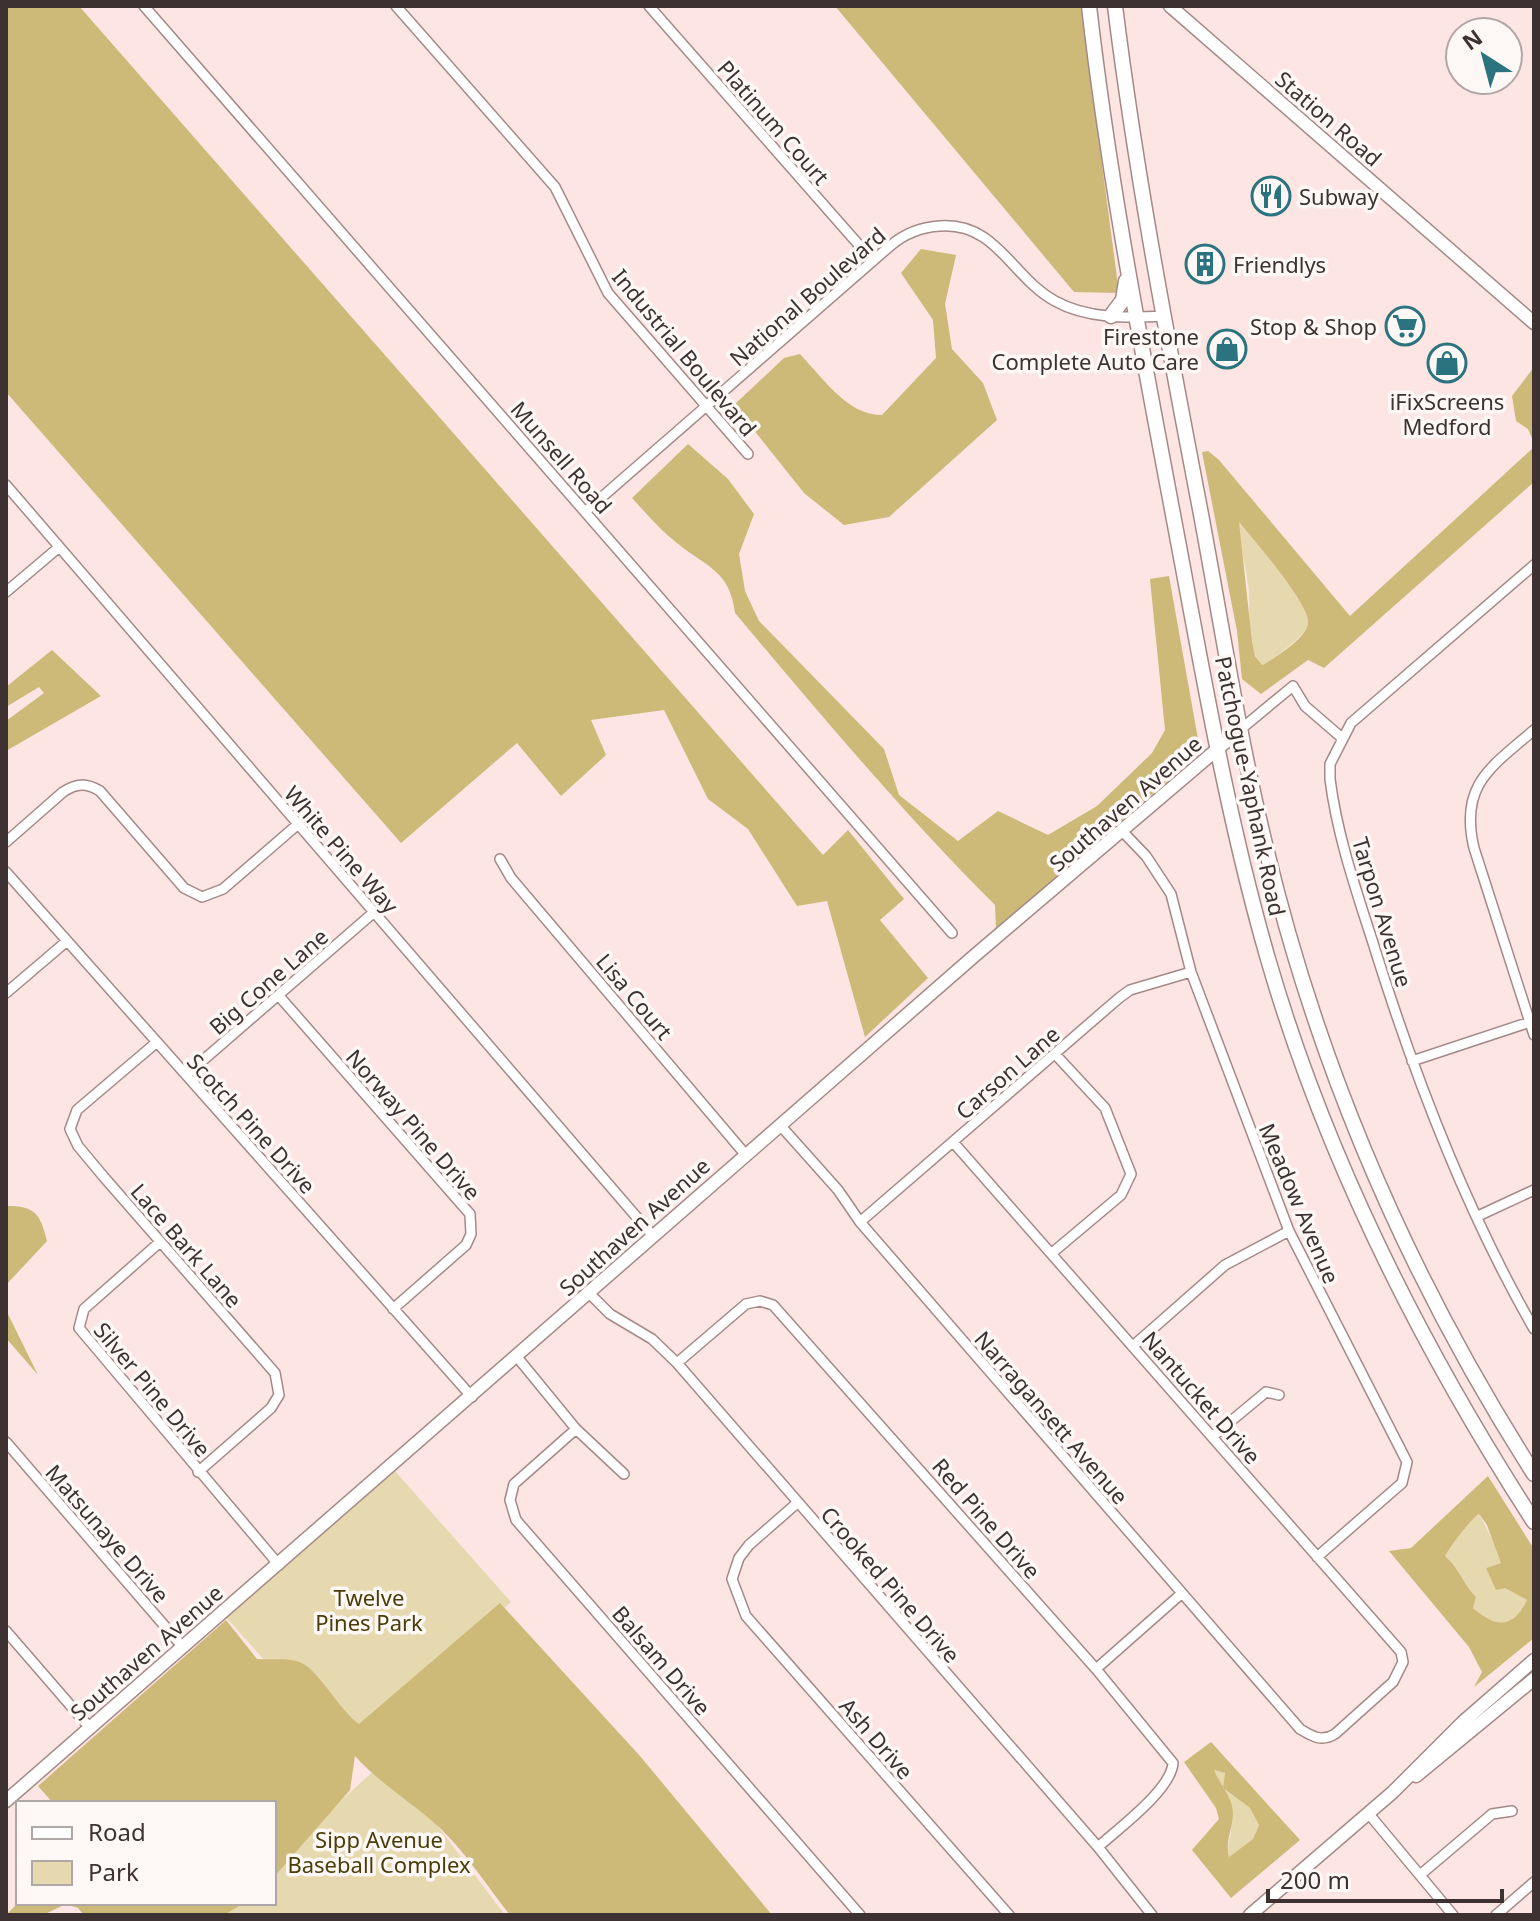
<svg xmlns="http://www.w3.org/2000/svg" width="1540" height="1921" viewBox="0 0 1540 1921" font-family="'Noto Sans',sans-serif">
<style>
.green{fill:#e7d9af}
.forest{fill:#cdb978;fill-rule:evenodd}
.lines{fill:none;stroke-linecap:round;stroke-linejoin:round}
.street-casing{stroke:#a48987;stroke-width:12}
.secondary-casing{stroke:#a48987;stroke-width:15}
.primary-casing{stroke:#a48987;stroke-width:17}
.street{stroke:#fff;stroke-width:9}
.secondary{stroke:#fff;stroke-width:12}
.primary{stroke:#fff;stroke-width:14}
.labels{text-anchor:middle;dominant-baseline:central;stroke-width:7;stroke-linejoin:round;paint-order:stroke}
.street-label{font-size:22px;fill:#3d3231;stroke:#fdf7f6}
.poi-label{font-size:22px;fill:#3d3231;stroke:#fdf7f6;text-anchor:start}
.park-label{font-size:22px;fill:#4b3d07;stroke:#fdf7f6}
</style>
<rect width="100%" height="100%" fill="#fde5e3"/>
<!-- green -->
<path class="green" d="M 1238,521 C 1252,538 1312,605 1308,624 C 1306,636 1273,659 1262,665 C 1243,643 1252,611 1248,584 C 1245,562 1239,543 1238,521 Z
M 394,1470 L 511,1602 L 343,1749 L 226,1617 Z
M 1479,1514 L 1499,1552 L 1501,1563 L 1486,1568 L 1505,1588 L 1527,1600 C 1511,1630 1495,1628 1472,1607 L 1476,1597 C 1463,1584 1459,1566 1445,1556 C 1450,1547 1471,1520 1479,1514 Z
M 387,1759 L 505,1915 L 214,1915 L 228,1903 L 274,1903 L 274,1861 Z
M 1214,1770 L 1225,1773 L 1224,1789 L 1250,1808 L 1259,1825 L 1253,1839 L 1229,1857 C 1226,1845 1232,1837 1231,1826 C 1230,1807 1222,1787 1214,1770 Z"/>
<!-- forest -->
<path class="forest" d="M 6,6 L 79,6 L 823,855 L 848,830 L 904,899 L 880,920 L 928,978 L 865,1037 L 827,901 L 797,906 L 748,829 L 708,799 L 664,710 L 591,720 L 606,755 L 561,796 L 517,743 L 401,843 L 6,392 Z
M 835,6 L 1081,6 L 1119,293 L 1074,292 Z
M 921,249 L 956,255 L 945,304 L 952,349 L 983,383 L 997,420 L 889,517 L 844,525 L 804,493 L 734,405 L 784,358 L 800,354 C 822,377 848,416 882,415 L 936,358 L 933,320 L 901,273 Z
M 1534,367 L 1534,443 L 1528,429 L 1516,421 L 1512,396 Z
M 688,444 L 728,479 L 754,514 L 739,554 L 745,591 L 759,621 L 884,749 L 899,795 L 958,841 L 998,811 L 1048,835 L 1097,806 L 1152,753 L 1165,730 L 1150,579 L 1169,576 L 1198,739 L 1182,768 L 996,930 L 995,905 C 903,813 819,713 735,613 C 730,570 706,567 677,543 C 660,530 646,513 632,498 Z
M 1534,447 L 1534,482 L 1324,668 L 1308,660 L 1261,694 L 1242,679 L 1237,631 L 1202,452 L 1208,451 L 1219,460 L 1350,616 ZM 1239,522 C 1252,538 1312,606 1308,624 C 1305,639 1275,658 1262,665 L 1255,656 L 1252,642 Z
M 52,650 L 101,696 L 6,751 L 6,721 L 44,693 L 39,687 L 6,707 L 6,687 Z
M 6,1206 C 35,1206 40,1213 47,1241 L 6,1285 Z
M 6,1310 L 38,1375 L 6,1338 Z
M 1488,1476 L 1534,1549 L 1534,1638 L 1474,1687 L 1482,1672 L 1469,1647 L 1389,1551 L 1411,1548 ZM 1479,1514 L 1487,1525 L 1501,1563 L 1486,1568 L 1496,1590 L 1505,1588 L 1527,1600 C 1512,1630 1495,1627 1473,1608 L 1476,1597 C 1463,1584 1459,1567 1445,1556 C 1450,1547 1471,1519 1479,1514 Z
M 500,1603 L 640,1756 L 772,1915 L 510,1915 C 487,1886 466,1853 440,1828 C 412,1802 380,1784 355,1756 L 350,1790 L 274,1877 L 274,1803 L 53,1803 L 38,1786 L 226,1620 L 257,1659 C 269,1660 284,1658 296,1661 C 317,1665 338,1710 359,1724 Z
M 1211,1742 L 1300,1840 L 1231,1898 L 1192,1850 L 1219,1819 L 1216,1808 L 1184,1762 ZM 1214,1770 L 1225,1773 L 1223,1788 L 1250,1808 L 1259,1825 L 1253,1839 L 1229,1857 C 1224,1839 1236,1824 1232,1806 C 1229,1794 1219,1782 1214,1770 Z
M 18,1903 L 244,1903 L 224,1915 L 84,1915 L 78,1908 L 66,1904 L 43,1915 L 6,1915 Z"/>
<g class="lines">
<!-- street casing -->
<g class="street-casing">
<path id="street" d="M 144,6 L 952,933
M 396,6 L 555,187 L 608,293 L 748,454
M 649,6 L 873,261
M 6,485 L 653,1236
M 586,511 L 890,246 C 904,234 921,227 940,226 C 997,222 1012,278 1055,301 C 1087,319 1127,318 1163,316
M 1534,565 L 1351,723 L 1330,764 L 1330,779 C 1337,835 1356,890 1373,943 C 1414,1075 1465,1209 1534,1329
M 6,592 L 58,548
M 1241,729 L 1293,686 L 1305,706 L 1342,738
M 1534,730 C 1491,767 1459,785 1474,848 L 1534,1035
M 1123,832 L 1146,856 L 1171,894 L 1191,972 L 1289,1231 L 1407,1462 L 1402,1483 L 1317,1557
M 6,842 L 63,792 C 77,783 86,783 100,791 L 184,888 L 202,897 L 223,889 L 297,825
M 500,859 L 511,878 L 745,1154
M 6,872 L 472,1397
M 6,993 L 67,941
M 279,996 L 470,1214 L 471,1234 L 466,1245 L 393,1309
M 157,1042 L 77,1110 L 70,1129 L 78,1146 L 103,1176 L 275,1373 L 279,1395 L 271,1408 L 198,1472
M 1412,1061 L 1530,1022
M 186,1075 L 373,913
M 780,1125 L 838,1190 L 860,1222 L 1300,1729 C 1313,1737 1322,1742 1335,1734 L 1393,1682 L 1403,1662 L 1401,1652 L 953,1142
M 1478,1216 L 1534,1190
M 860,1222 L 1119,998 L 1130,990 L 1191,972
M 160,1242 L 84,1309 L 79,1328 L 279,1565
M 1052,1253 L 1121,1195 L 1131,1174 L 1105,1108 L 1055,1054
M 589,1293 L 610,1314 L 652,1339 L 677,1363 L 1098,1847 L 1152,1915
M 1133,1346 L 1225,1265 L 1289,1231
M 517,1357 L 576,1429 L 624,1474
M 677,1363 L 746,1304 L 760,1301 L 773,1305 L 1096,1669 L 1173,1763 C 1171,1790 1119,1828 1098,1847
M 576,1429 L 514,1484 L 510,1500 L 516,1520 L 860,1915
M 1213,1436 L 1266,1392 L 1279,1395
M 6,1442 L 182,1646
M 796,1504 L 749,1545 L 739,1558 L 732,1579 L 746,1616 L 1009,1915
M 6,1631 L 90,1728
M 1096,1669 L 1181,1594
M 1368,1813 L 1453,1915
M 1420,1875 L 1492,1814 L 1512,1811
M 1496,1915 L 1534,1882"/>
</g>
<!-- secondary casing -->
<g class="secondary-casing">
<path id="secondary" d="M 1170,6 L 1534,323
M 1416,1776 L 1534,1679
M 6,1801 L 973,957 L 1241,729
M 1250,1915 L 1393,1792 L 1463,1722 L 1534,1660"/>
</g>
<!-- primary casing -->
<g class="primary-casing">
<path id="primary" d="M 1089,6 C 1108,173 1140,339 1171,504 C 1200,656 1225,810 1268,959 C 1326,1159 1421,1347 1534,1522
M 1115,6 C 1136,175 1168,342 1200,509 C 1221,621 1238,733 1265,844 C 1318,1068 1410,1280 1534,1474
M 1111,316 L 1123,300 L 1126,281"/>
</g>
<!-- street -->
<use href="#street" class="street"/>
<!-- secondary -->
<use href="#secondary" class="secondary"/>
<!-- primary -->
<use href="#primary" class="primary"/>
</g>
<!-- icons -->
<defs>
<g id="restaurant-ring" transform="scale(2)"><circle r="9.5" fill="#fdf7f6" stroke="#2b737e" stroke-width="1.5"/><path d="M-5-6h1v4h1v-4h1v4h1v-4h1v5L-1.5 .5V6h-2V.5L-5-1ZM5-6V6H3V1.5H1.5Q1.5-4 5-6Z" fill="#2b737e"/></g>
<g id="building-ring" transform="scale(2)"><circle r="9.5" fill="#fdf7f6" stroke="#2b737e" stroke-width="1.5"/><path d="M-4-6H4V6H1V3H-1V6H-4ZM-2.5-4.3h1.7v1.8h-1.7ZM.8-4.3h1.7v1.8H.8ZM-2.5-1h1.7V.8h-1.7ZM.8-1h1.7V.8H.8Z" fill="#2b737e"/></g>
<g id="supermarket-ring" transform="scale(2)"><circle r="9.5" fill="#fdf7f6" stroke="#2b737e" stroke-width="1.5"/><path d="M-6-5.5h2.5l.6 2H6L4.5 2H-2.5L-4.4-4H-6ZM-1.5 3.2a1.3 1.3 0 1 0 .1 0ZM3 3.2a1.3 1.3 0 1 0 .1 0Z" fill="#2b737e"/></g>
<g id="shop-ring" transform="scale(2)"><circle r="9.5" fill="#fdf7f6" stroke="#2b737e" stroke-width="1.5"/><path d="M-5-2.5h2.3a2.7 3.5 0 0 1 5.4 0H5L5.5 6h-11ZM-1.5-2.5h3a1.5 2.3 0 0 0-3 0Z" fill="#2b737e"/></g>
</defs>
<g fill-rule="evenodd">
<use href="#restaurant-ring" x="1271" y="196"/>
<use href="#building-ring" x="1205" y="264"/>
<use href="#supermarket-ring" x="1405" y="326"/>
<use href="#shop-ring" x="1227" y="349"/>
<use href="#shop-ring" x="1447" y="363"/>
</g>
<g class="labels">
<!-- street labels -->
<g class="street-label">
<text transform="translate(1329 118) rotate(41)">Station Road</text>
<text transform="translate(774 122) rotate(49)">Platinum Court</text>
<text transform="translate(807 296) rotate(-41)">National Boulevard</text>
<text transform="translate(685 352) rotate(50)">Industrial Boulevard</text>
<text transform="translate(562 457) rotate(49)">Munsell Road</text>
<text transform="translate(1251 786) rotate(78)">Patchogue-Yaphank Road</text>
<text transform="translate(1125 803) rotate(-41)">Southaven Avenue</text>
<text transform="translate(342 849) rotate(49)">White Pine Way</text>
<text transform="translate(1383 912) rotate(73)">Tarpon Avenue</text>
<text transform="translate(268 981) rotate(-41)">Big Cone Lane</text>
<text transform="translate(635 996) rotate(50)">Lisa Court</text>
<text transform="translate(1007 1072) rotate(-41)">Carson Lane</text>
<text transform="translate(252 1123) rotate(48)">Scotch Pine Drive</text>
<text transform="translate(414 1124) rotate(49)">Norway Pine Drive</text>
<text transform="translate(1300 1203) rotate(67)">Meadow Avenue</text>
<text transform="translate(634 1226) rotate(-42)">Southaven Avenue</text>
<text transform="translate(187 1245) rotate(49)">Lace Bark Lane</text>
<text transform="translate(153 1389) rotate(50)">Silver Pine Drive</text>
<text transform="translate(1202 1397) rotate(49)">Nantucket Drive</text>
<text transform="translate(1052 1417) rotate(49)">Narragansett Avenue</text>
<text transform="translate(987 1518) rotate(49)">Red Pine Drive</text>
<text transform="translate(108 1533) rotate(49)">Matsunaye Drive</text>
<text transform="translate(891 1584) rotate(49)">Crooked Pine Drive</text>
<text transform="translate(146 1652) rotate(-41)">Southaven Avenue</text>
<text transform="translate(662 1660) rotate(49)">Balsam Drive</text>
<text transform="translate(877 1738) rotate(49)">Ash Drive</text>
</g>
<!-- poi labels -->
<g class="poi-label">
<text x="1299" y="196">Subway</text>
<text x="1233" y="264">Friendlys</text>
<text x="1377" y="326" text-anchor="end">Stop &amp; Shop</text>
<text x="1199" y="336" text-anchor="end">Firestone<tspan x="1199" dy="25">Complete Auto Care</tspan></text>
<text x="1447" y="401" text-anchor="middle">iFixScreens<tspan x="1447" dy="25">Medford</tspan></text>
</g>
<!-- park labels -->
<g class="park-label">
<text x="369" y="1597">Twelve<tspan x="369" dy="25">Pines Park</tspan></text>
<text x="379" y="1839">Sipp Avenue<tspan x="379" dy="25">Baseball Complex</tspan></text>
</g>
</g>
<!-- border -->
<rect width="1540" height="1921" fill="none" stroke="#3d3231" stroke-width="16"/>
<!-- legend -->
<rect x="16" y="1801" width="260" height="104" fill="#fdf7f6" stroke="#b0a8a7" stroke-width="2"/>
<rect x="32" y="1827" width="40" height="12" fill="#ffffff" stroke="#b0a8a7" stroke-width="2"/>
<text x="88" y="1841" font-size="24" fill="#3d3231">Road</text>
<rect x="32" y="1861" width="40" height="24" fill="#e7d9af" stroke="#b0a8a7" stroke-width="2"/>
<text x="88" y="1881" font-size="24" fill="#3d3231">Park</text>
<!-- north arrow -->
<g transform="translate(1484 56) rotate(324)"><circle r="38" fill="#fdf7f6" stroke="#b0a8a7" stroke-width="2"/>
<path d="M0-6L14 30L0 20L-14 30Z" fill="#2b737e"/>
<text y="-12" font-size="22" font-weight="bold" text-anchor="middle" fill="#3d3231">N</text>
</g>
<!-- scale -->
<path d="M1268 1889v12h234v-12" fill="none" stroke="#3d3231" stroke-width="4"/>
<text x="1280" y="1889" font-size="24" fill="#3d3231" stroke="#fdf7f6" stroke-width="6" paint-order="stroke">200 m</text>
</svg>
